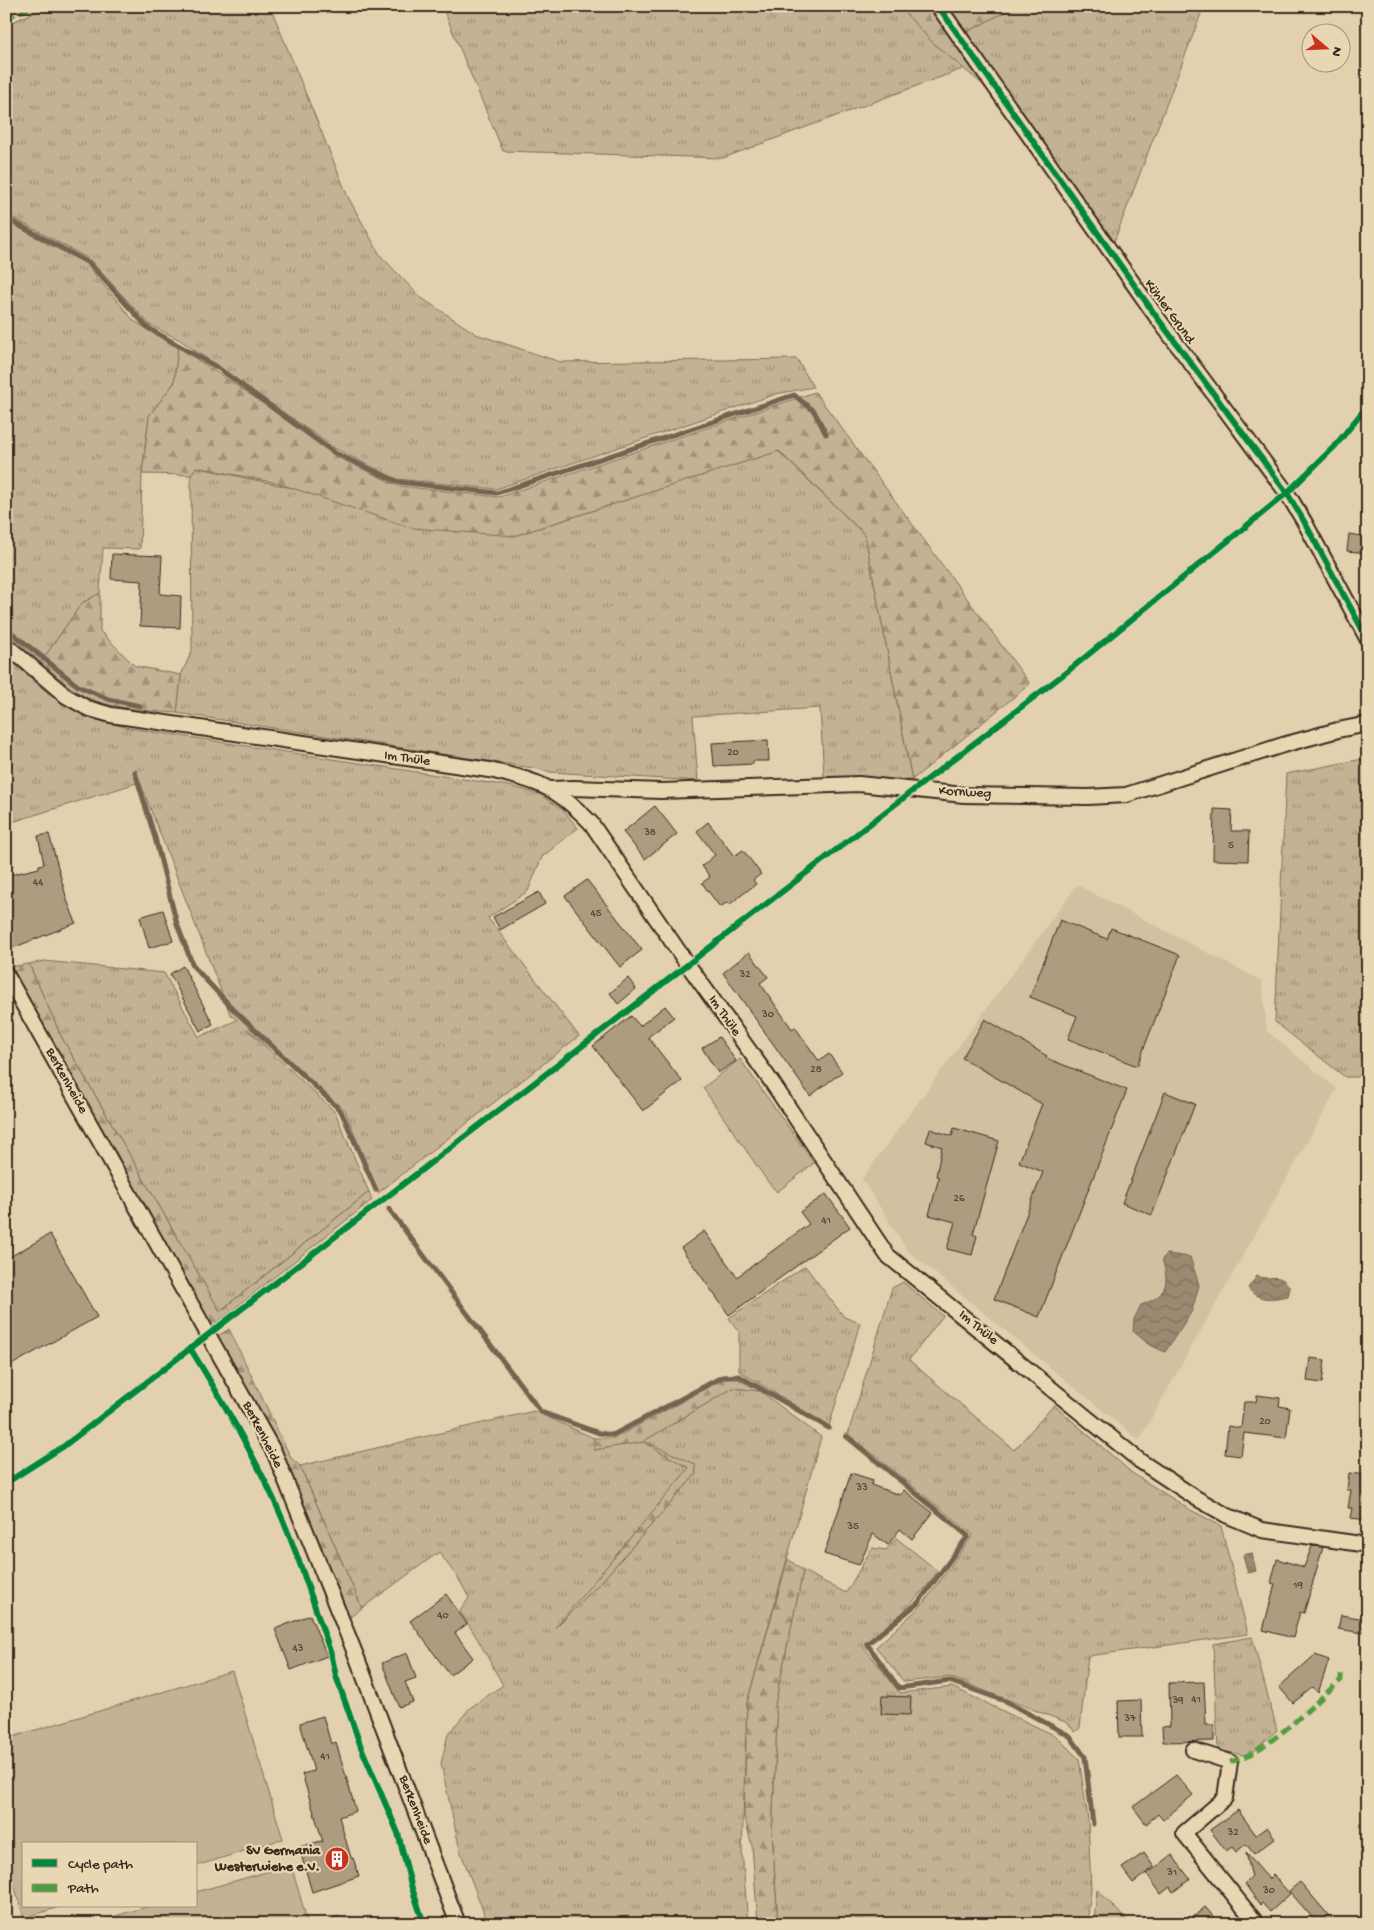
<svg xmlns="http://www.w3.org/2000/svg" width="1374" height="1930" font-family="'Gochi Hand',sans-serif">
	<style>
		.built { fill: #d2c0a0 }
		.grass { fill: url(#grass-tufts); stroke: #7f6e59; fill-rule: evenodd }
		.forest { fill: url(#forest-firs); stroke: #7f6e59 }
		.park { fill: url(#park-crowns); stroke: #7f6e59 }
		.garden { fill: #c3b294; stroke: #7f6e59 }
		.water { fill: url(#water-waves); stroke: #756350 }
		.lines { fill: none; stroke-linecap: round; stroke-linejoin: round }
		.stream { stroke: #756350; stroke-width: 5 }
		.building { fill: #ae9c81; stroke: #3b2a1e }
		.minor-casing { stroke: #3b2a1e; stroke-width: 18 }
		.minor { stroke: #e9d7b4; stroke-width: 14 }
		.quiet { stroke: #529c3f; stroke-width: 5; stroke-dasharray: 10 5; stroke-linecap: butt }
		.cycleway-casing { stroke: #e9d7b4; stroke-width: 9 }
		.cycleway { stroke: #00873e; stroke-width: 6 }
		.labels { text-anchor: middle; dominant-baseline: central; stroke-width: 4.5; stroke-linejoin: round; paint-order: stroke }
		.number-label { font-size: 11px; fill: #584637 }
		.street-label { font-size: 14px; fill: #3b2a1e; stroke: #e9d7b4 }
		.poi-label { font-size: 14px; font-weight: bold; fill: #3b2a1e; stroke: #e9d7b4; text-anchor: end }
	</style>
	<defs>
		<pattern id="grass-tufts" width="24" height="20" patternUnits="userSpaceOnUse" patternTransform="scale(1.25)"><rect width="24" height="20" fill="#c3b294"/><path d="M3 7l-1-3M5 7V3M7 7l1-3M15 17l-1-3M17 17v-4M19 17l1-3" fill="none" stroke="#a09178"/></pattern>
		<pattern id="forest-firs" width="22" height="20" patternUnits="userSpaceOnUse" patternTransform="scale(1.25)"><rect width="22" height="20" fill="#c3b294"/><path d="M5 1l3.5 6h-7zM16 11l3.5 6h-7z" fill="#a09178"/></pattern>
		<pattern id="park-crowns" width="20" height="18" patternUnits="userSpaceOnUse" patternTransform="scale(1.25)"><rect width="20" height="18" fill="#c3b294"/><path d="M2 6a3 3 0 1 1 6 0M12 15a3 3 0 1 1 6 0" fill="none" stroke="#a09178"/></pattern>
		<pattern id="water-waves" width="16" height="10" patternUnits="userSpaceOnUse" patternTransform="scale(1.25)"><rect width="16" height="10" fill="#9b8971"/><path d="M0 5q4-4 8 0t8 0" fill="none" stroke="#80705c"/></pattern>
	</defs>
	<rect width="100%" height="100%" fill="#e2d0ae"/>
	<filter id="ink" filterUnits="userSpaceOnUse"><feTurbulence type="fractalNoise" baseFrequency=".02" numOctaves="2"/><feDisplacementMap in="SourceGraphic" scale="10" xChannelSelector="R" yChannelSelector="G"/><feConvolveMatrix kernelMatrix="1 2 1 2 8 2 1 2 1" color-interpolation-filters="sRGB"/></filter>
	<g filter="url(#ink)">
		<path class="built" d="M1077 885 1262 981 1267 1031 1337 1089 1139 1440 908 1251 862 1179Z"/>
		<g class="grass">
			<path d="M48 6H270L348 197 380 255 420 297 476 334 560 362 797 359 813 387 776 394 496 489 397 479 336 449 180 340 150 325 89 259 6 214V25Z"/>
			<path d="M442 6H899L934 44 965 68 723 158 503 151Z"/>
			<path d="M1016 6H1204L1113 244 986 70 965 33Z"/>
			<path d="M6 221 86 264 134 321 178 347 174 383 149 416 142 474 140 549 103 548 100 593 82 603 41 662 6 632Z"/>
			<path d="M778 451 865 535 912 780 824 777 820 708 693 716 698 781 550 772 539 769 177 713 181 675 192 651 191 475 195 467 514 536Z"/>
			<path d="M6 656 43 689 67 705 98 720 129 728 509 786 539 794 563 810 578 828 542 857 528 891 488 918 579 1036 378 1193 345 1110 247 1029 335 1112 369 1192 220 1311 62 1038 29 964 44 961 164 973 199 1037 237 1020 230 1014 140 782 6 824Z"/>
			<path d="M1368 758 1362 838 1368 842V1066L1358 1077H1345L1275 1022 1286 774Z"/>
			<path d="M805 1266 844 1317 860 1323 829 1426 739 1371V1332L729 1318Z"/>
			<path d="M903 1282 943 1316 909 1360 1014 1450 1054 1405 1132 1473 1189 1509 1221 1526 1248 1634 1088 1656 1080 1728 1075 1732 1068 1723 949 1677 904 1682 876 1647 923 1604 973 1535 848 1434 892 1288Z"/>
			<path d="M733 1388 760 1391 821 1437 747 1703 742 1850 748 1924H488L460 1850 441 1764 448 1734 470 1708 503 1685 477 1638 460 1611 469 1598 460 1581 439 1552 362 1608 300 1466 534 1411 594 1438V1450L643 1441ZM649 1444 694 1464 696 1474 600 1583 561 1622 689 1468Z"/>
			<path d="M896 1538 938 1571 927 1586 895 1621 863 1646 900 1693 952 1687 1056 1736 1079 1759 1088 1820 1091 1890 1087 1924H778L772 1833 777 1721 775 1704 803 1571 846 1593 872 1548 886 1550Z"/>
			<path d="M1252 1637 1277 1730 1248 1756 1218 1750 1213 1644Z"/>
			<path d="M1097 1889 1130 1924H1094Z"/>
		</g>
		<g class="forest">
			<path d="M899 6H1016L965 33 986 70 981 83 934 44Z"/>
			<path d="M178 347 254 397 335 456 399 486 499 497 815 392 1030 684 912 780 865 535 779 451 514 536 412 528 277 483 196 467 191 475 142 474 149 416 174 383Z"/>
			<path d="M100 593V631L135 666 181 675 177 713C147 711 115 709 88 698 72 691 54 673 41 662L82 603Z"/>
			<path d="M29 964 62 1038 220 1311 369 1192 372 1200 216 1323 207 1321 9 967Z"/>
			<path d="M229 1329 291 1458 300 1466 362 1608 349 1618 286 1464 218 1336Z"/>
			<path d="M723 1379H738L760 1391 733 1388 644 1441 695 1464 696 1474 600 1583 555 1628 689 1468 643 1442 594 1450V1438H615Z"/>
			<path d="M788 1559 803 1571 775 1704 777 1721 772 1833 778 1924H758L752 1846 744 1815 747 1703Z"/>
		</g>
		<path class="park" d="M339 1916 340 1920 350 1916 353 1924H331L329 1919Z"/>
		<g class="garden">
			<path d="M740 1059 814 1163 777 1192 768 1182 703 1088Z"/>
			<path d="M232 1671 283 1839 196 1866V1844H24V1906H62L24 1918 6 1859V1739Z"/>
			<path d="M291 1865 308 1924H89L149 1906H196V1892Z"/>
		</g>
		<g class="water">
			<path d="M1167 1254 1190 1257 1199 1285 1192 1311 1165 1352 1148 1344 1133 1331 1134 1319 1141 1305C1167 1296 1170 1284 1162 1259Z"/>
			<path d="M1257 1276C1272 1282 1279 1270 1290 1288L1288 1296C1273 1299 1258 1302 1248 1288Z"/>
			<path d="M1252 1553 1256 1571 1248 1573 1243 1555Z"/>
		</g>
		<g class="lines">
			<g class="stream">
				<path d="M6 218 89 263 148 328 218 368 335 453 398 482 497 493 794 395 814 411 826 434"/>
				<path d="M6 628 78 686 108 699 140 706"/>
				<path d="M135 772 155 838 177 924 193 966 233 1009 341 1111 376 1190"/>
				<path d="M389 1209 541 1412 599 1433 613 1435 722 1377 739 1376 829 1428"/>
				<path d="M846 1436 968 1536 918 1603 867 1644 899 1688 949 1681 1005 1701 1070 1736 1085 1757 1093 1824"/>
			</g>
		</g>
		<g class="building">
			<path d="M1349 534 1368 537V553L1347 551Z"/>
			<path d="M112 554 162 556 160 594 181 596 180 628 140 626 142 581 111 579Z"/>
			<path d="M768 740 769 761H753V764L714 766 712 743Z"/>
			<path d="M655 806 677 834 645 859 623 832Z"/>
			<path d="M1214 809 1232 810 1231 831H1249L1248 861 1213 860Z"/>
			<path d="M708 822 734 856 743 850 761 874 753 880 756 884 730 904 728 902 720 907 702 883 710 877 702 866 715 855 697 831Z"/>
			<path d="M49 834 67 900 76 923 10 949 6 940V876L39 868V865L44 864 38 836Z"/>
			<path d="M587 880 642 950 620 967 565 896Z"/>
			<path d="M539 892 545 904 500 930 493 917Z"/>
			<path d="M163 910 173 941 149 948 140 917Z"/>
			<path d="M1060 920 1107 939 1111 928 1180 955 1137 1066 1068 1039 1077 1016 1030 997Z"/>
			<path d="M749 952 768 977 760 983 792 1029 795 1027 819 1061 829 1054 842 1072 810 1096 723 973Z"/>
			<path d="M183 966 213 1024 200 1031 170 974Z"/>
			<path d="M628 978 636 989 618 1004 610 993Z"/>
			<path d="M665 1006 674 1017 648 1037 682 1081 643 1111 593 1046 631 1016 640 1026Z"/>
			<path d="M985 1019 1047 1056 1046 1058 1127 1090 1039 1317 994 1299 1043 1172 1019 1162 1042 1104 962 1058Z"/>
			<path d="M719 1037 736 1061 718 1073 702 1048Z"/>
			<path d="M1165 1092 1195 1104 1152 1215 1122 1203Z"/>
			<path d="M954 1128 999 1141 973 1234 977 1236 972 1255 947 1249 955 1222 929 1215 939 1177 936 1176 942 1147 926 1142 930 1129 952 1136Z"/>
			<path d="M826 1194 850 1227 729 1315 681 1248 704 1231 737 1277 809 1224 800 1212Z"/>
			<path d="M50 1234 97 1317 6 1368V1259Z"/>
			<path d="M1310 1358 1325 1360 1322 1383 1307 1381Z"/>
			<path d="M1257 1395 1280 1398 1279 1406 1290 1408 1286 1438 1244 1433 1241 1456 1225 1454 1228 1426 1241 1428 1244 1402H1256Z"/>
			<path d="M851 1473 873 1480 871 1485 900 1495 904 1490 933 1513 912 1539 900 1529 888 1545 873 1534 859 1565 824 1554Z"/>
			<path d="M1349 1473 1368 1475V1520L1350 1518 1352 1508H1348L1351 1490H1347Z"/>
			<path d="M1312 1546 1323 1547 1304 1613 1300 1612 1293 1638 1263 1630 1275 1584 1271 1583 1277 1559 1304 1567Z"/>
			<path d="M446 1594 467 1624 455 1633 473 1658 450 1675 410 1621Z"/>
			<path d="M310 1615 327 1656 291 1670 275 1629Z"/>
			<path d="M1341 1615 1365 1619 1363 1633 1338 1629Z"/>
			<path d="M407 1653 416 1678 405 1682 413 1702 399 1707 382 1663Z"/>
			<path d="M1315 1655 1329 1660 1318 1693 1313 1687 1293 1703 1279 1687Z"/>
			<path d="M1204 1682 1206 1725H1214V1741L1163 1742 1162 1727 1170 1726 1169 1683Z"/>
			<path d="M882 1696 911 1697 910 1715 881 1714Z"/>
			<path d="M1141 1700 1142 1737H1119L1118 1701Z"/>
			<path d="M323 1716 331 1744 336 1742 356 1811 339 1817 351 1858H353L359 1876 312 1892 299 1847 321 1841 323 1842 302 1774 314 1771 300 1723Z"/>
			<path d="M1176 1775 1193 1795 1163 1820 1158 1814 1146 1824 1133 1807Z"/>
			<path d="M1238 1810 1256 1835 1267 1827 1275 1838 1254 1854 1246 1844 1236 1852 1232 1847 1226 1851 1210 1830Z"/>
			<path d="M1144 1853 1154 1867 1133 1883 1122 1868Z"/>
			<path d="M1246 1853 1269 1879 1273 1875 1290 1894 1270 1912 1262 1903 1260 1905 1245 1884 1252 1877Z"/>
			<path d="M1172 1855 1190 1879 1173 1892 1170 1887 1161 1894 1147 1874Z"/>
			<path d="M1300 1882 1336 1924H1318L1289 1891Z"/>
			<path d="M1205 1907 1220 1924H1186Z"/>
		</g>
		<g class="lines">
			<defs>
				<g id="minor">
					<path d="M938 6 1156 316 1287 493 1305 523 1368 640"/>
					<path d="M6 645 66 696 87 708 111 715 489 770C538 781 555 786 591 823L688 965 771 1081 887 1255 1140 1461 1196 1498 1226 1515 1262 1530 1368 1545"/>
					<path d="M552 789 574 788 661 791 859 784 964 795 1088 797 1126 795 1283 745 1338 730 1368 724"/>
					<path d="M6 974 275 1454 357 1658 458 1924"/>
					<path d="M1193 1750 1230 1762 1225 1798 1184 1833 1257 1924"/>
				</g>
			</defs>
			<use href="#minor" class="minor-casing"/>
			<use href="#minor" class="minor"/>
			<g class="quiet">
				<path d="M6 18 33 6"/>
				<path d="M1230 1762C1267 1753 1312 1705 1341 1680V1674"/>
			</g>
			<defs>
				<g id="cycleway">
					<path d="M938 6 1156 316 1287 493 1305 523 1368 640"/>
					<path d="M190 1348C218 1393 244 1438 267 1485 294 1540 312 1599 332 1657L336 1676 361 1747 398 1833 411 1885 424 1924"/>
					<path d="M6 1483 64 1446 1073 667 1287 493 1335 446 1368 405"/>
				</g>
			</defs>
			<use href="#cycleway" class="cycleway-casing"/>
			<use href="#cycleway" class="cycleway"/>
		</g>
	</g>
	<defs>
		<symbol id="building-disc" viewBox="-11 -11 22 22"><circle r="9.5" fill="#c8321e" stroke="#e9d7b4"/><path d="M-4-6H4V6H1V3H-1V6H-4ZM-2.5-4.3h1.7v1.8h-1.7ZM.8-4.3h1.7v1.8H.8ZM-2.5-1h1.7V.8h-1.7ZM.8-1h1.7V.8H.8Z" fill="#fff"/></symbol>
	</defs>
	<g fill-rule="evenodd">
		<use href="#building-disc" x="323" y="1845" width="28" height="28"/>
	</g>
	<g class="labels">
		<g class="number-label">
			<text x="733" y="753">20</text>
			<text x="650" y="833">38</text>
			<text x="1231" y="846">5</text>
			<text x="38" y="883">44</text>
			<text x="596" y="914">45</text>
			<text x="745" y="975">32</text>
			<text x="768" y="1015">30</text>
			<text x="816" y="1070">28</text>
			<text x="959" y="1199">26</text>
			<text x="826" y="1221">41</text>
			<text x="1265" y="1422">20</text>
			<text x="862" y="1488">33</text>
			<text x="853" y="1527">35</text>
			<text x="1298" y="1586">19</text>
			<text x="443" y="1616">40</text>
			<text x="298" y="1649">43</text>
			<text x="1196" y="1700">41</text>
			<text x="1178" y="1701">39</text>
			<text x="1130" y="1719">37</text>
			<text x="325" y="1757">41</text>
			<text x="1233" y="1833">32</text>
			<text x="1172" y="1873">31</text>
			<text x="1269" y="1891">30</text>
		</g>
		<g class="street-label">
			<text transform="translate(1169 312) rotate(54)">Kühler Grund</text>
			<text transform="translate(407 759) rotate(8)">Im Thüle</text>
			<text transform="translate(965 793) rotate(3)">Kornweg</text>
			<text transform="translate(724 1016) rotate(55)">Im Thüle</text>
			<text transform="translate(66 1081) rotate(61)">Berkenheide</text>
			<text transform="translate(978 1328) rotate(39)">Im Thüle</text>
			<text transform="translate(262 1435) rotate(63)">Berkenheide</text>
			<text transform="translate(415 1810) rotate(69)">Berkenheide</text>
		</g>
		<g class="poi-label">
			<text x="320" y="1851">SV Germania<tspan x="320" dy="16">Westerwiehe e.V.</tspan></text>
		</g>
	</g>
	<rect width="1374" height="1930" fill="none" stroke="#e9d7b4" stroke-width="25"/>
	<rect x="12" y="12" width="1349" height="1905" fill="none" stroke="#3b2a1e" stroke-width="2" filter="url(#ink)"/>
	<rect x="22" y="1842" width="175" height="65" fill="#e9d7b4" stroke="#a39278"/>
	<rect x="32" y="1859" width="25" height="8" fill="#00873e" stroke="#a39278"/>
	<text x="68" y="1868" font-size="15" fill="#3b2a1e">Cycle path</text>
	<rect x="32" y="1884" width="25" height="8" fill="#529c3f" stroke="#a39278"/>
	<text x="68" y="1892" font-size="15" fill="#3b2a1e">Path</text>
	<g transform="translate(1326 48) rotate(109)"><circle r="24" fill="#e9d7b4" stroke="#a39278"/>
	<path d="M0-4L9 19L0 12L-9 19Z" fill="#c8321e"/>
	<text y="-8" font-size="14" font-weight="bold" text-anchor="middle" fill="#3b2a1e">N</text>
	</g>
</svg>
